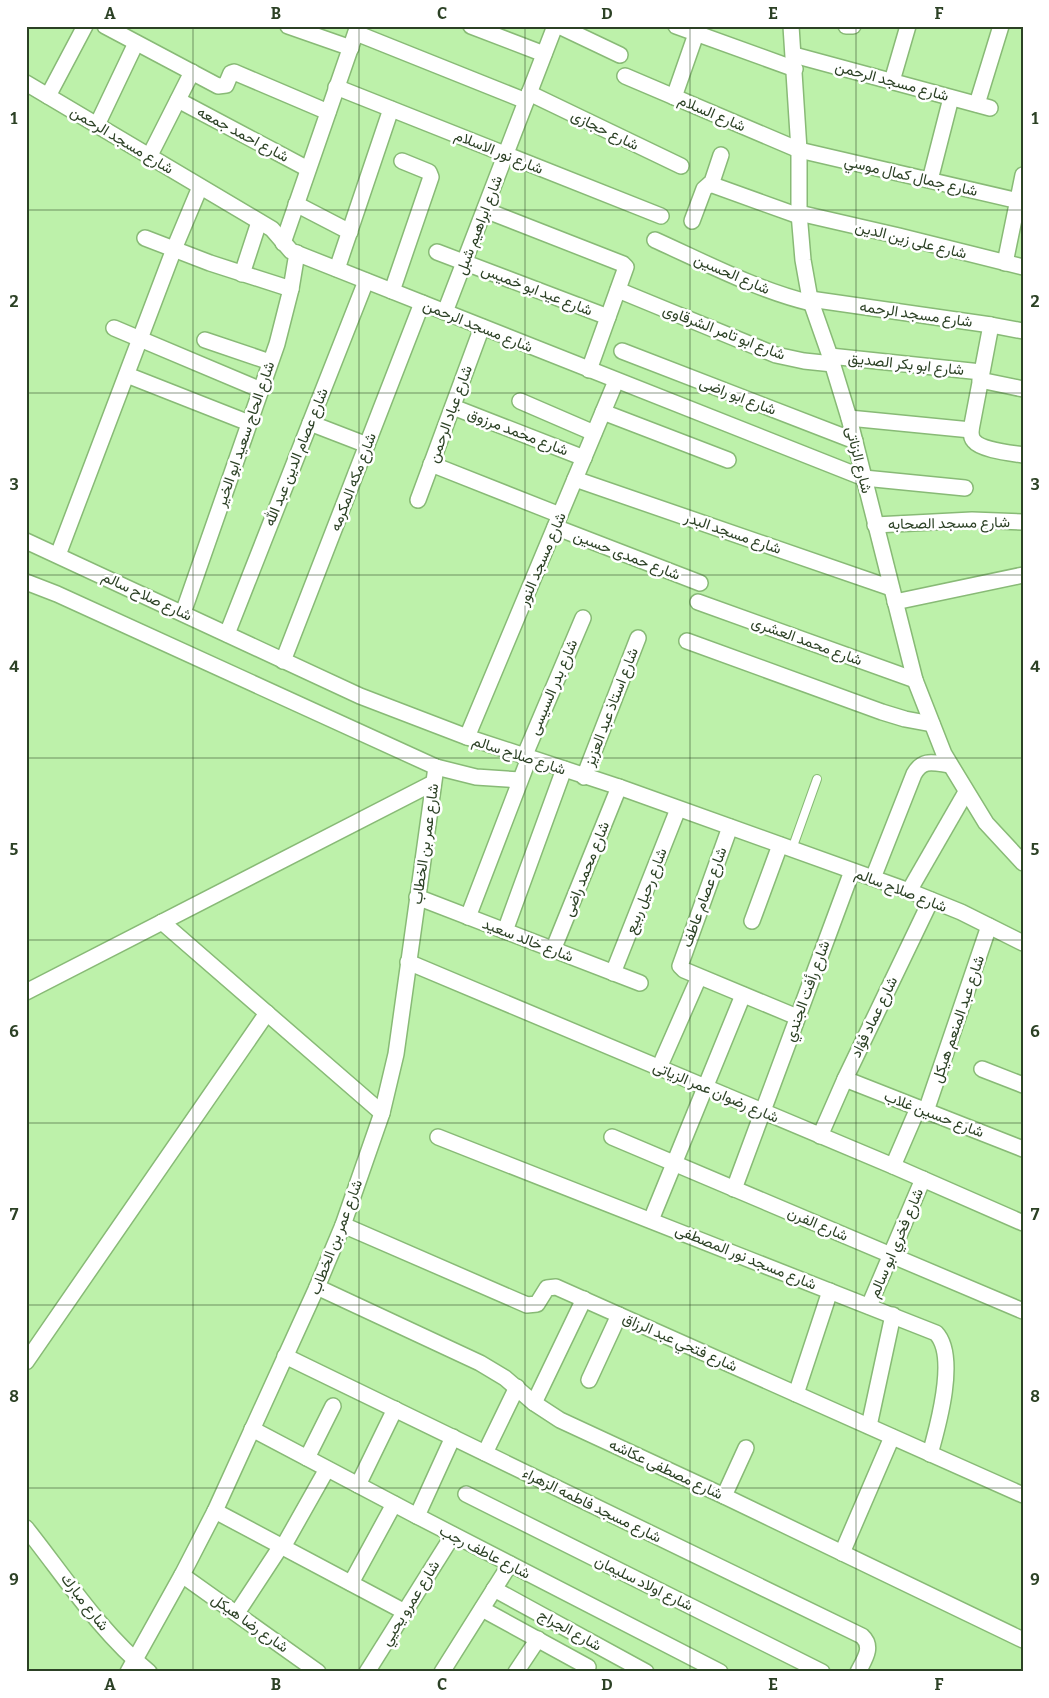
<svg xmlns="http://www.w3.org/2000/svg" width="1049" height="1698" font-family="Bitter,Vazirmatn,serif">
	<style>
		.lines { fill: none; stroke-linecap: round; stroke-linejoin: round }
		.service-casing { stroke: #88ba76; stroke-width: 10 }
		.minor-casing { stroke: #88ba76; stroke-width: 18 }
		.service { stroke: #fff; stroke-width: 8 }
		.minor { stroke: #fff; stroke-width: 15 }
		.grid { fill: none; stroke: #2c4125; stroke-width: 1; stroke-opacity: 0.55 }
		.labels { text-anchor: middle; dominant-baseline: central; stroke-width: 5; stroke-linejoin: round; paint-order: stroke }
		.street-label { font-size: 15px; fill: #2c4125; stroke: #fff }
		.neatline { fill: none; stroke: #2c4125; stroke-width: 2 }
		.grid-label { font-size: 16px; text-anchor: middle; font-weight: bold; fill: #2c4125 }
	</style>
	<rect width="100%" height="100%" fill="#bdf1aa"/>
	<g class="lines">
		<defs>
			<path id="service" d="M792 849 817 779"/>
			<g id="minor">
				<path d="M105 26 218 86 226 85 231 73 234 72 328 112"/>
				<path d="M288 26 351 48"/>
				<path d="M471 26 544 54"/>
				<path d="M559 26 620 55"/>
				<path d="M676 26 795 69"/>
				<path d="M791 26 799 150V213L803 260 810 299 830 356 849 418 915 680 944 754 986 823 1023 863"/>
				<path d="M846 26H853"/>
				<path d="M356 33 526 101"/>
				<path d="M794 55 990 108"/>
				<path d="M625 76 799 150 1023 202"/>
				<path d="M892 81 908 26"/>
				<path d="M26 83 272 229 291 251 864 478 965 488"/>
				<path d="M336 87 661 216"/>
				<path d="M529 93 681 166"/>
				<path d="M48 96 85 26"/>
				<path d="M674 97 696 34"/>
				<path d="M178 100 308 169"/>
				<path d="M977 104 1001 26"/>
				<path d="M97 125 136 43"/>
				<path d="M149 157 192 72"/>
				<path d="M930 180 951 98"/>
				<path d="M710 184 799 216"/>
				<path d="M296 204 350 232"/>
				<path d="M485 210 623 264 626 267 589 370"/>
				<path d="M799 213 899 236 1023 267"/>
				<path d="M692 221 704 189 712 182 721 155"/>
				<path d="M145 238 210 263 291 289"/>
				<path d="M655 240C706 263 757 290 811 303"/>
				<path d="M283 243 358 26"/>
				<path d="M437 252 608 317"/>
				<path d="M1005 263 1023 175"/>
				<path d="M337 269 391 109"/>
				<path d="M242 274 259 222"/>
				<path d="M618 290 776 355 804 361 833 364"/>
				<path d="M392 291 431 177 429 172 402 161"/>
				<path d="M810 299 991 325 1023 331"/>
				<path d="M445 312 555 26"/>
				<path d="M991 325 971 430C971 434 971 438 974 441 981 450 1011 453 1023 455"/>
				<path d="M114 328 261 390"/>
				<path d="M205 340 270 362"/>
				<path d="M622 351 855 441"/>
				<path d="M830 356 981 372"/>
				<path d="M127 375 249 423"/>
				<path d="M980 380 1023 389"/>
				<path d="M520 401 594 433"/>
				<path d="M453 407 584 458"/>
				<path d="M603 412 728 460"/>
				<path d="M849 418 971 430"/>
				<path d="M310 423 367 445"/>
				<path d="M431 464 560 515"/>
				<path d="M575 479 891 588"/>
				<path d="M418 500 482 327"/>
				<path d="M875 525 972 520 1023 522"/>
				<path d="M555 527 700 583"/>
				<path d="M26 541 360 696 467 737 619 787 909 891 961 912 1023 943"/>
				<path d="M58 555 174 249 200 187"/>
				<path d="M26 582 57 594 436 767 476 777 520 780"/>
				<path d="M698 602 915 680"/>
				<path d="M895 602 1023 575"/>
				<path d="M183 613 277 344 291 289 297 253"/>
				<path d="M227 634 366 281"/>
				<path d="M687 641 882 712 905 719 932 724"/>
				<path d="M283 661 422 303"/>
				<path d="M467 737 616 381"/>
				<path d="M524 757 583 618"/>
				<path d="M584 777 638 638"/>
				<path d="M730 827 680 966 684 970 797 1017"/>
				<path d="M873 878 914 774C923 758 934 763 950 765"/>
				<path d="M909 891 966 792"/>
				<path d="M417 897 640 983"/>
				<path d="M468 917 529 758"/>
				<path d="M752 921 780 845"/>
				<path d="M162 922 382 1113"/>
				<path d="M505 931 564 769"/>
				<path d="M553 950 619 787"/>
				<path d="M408 962 893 1166 1023 1223"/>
				<path d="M613 973 678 809"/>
				<path d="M26 992 433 783"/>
				<path d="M659 1068 699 977"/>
				<path d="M982 1069 1023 1085"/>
				<path d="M845 1079 1023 1149"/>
				<path d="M926 1111 989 926"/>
				<path d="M820 1136 845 1079 931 900"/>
				<path d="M438 1137 936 1333C958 1356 938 1426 930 1454"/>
				<path d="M612 1137 1023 1311"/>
				<path d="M893 1166 918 1108"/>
				<path d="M734 1189 852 871"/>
				<path d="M651 1220 743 995"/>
				<path d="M343 1225 527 1305 537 1304 547 1288 556 1287 1023 1495"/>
				<path d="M317 1287 480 1363 505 1378 534 1403 560 1420 724 1496 1023 1640"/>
				<path d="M869 1306 923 1179"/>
				<path d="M285 1356 862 1636C874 1647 864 1660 858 1672"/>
				<path d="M26 1362 267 1013"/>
				<path d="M589 1380 619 1315"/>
				<path d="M796 1394 830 1291"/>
				<path d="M534 1403 584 1299"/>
				<path d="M869 1426 893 1315"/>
				<path d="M252 1429 417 1516 720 1672"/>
				<path d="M485 1453 517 1387"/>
				<path d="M307 1458 333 1406"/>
				<path d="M358 1485 395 1409"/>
				<path d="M466 1494 822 1672"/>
				<path d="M724 1496 746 1448"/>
				<path d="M215 1511 405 1612"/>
				<path d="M417 1516 453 1437"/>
				<path d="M26 1528C65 1577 100 1632 149 1672"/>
				<path d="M283 1547 327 1469"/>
				<path d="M842 1553 892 1437"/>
				<path d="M182 1575 318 1672"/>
				<path d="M351 1583 394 1504"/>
				<path d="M494 1589 646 1672"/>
				<path d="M482 1609 588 1667"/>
				<path d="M237 1613 281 1546"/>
				<path d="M128 1672 182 1575 215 1511 317 1287 343 1225 382 1113 396 1054 436 767"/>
				<path d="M367 1672 453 1535"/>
				<path d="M442 1672 510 1564"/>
				<path d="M516 1672 538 1639"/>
			</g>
		</defs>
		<use href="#service" class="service-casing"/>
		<use href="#minor" class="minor-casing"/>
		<use href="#service" class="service"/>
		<use href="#minor" class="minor"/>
	</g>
	<path class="grid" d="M193 26V1672M359 26V1672M525 26V1672M690 26V1672M856 26V1672M26 210H1023M26 393H1023M26 575H1023M26 758H1023M26 940H1023M26 1123H1023M26 1305H1023M26 1488H1023"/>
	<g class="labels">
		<g class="street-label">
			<text transform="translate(892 81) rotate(15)">شارع مسجد الرحمن</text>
			<text transform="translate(712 113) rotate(23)">شارع السلام</text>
			<text transform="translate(605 130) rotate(26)">شارع حجازى</text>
			<text transform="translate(243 134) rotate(28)">شارع احمد جمعه</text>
			<text transform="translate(122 140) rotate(31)">شارع مسجد الرحمن</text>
			<text transform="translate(499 152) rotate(22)">شارع نور الاسلام</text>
			<text transform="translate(911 176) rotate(13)">شارع جمال كمال موسي</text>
			<text transform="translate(479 225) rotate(-69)">شارع ابراهيم شبل</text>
			<text transform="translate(911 240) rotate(14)">شارع على زين الدين</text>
			<text transform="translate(732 274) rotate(23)">شارع الحسين</text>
			<text transform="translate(537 290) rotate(21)">شارع عيد ابو خميس</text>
			<text transform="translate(916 314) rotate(8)">شارع مسجد الرحمه</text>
			<text transform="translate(478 326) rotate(22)">شارع مسجد الرحمن</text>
			<text transform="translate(724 332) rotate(21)">شارع ابو تامر الشرقاوى</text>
			<text transform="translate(906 364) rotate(6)">شارع ابو بكر الصديق</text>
			<text transform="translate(738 396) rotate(21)">شارع ابو راضى</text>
			<text transform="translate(450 414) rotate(-70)">شارع عباد الرحمن</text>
			<text transform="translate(518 432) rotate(21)">شارع محمد مرزوق</text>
			<text transform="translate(245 434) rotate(-71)">شارع الحاج سعيد ابو الخير</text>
			<text transform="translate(296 457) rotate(-68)">شارع عصام الدين عبد الله</text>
			<text transform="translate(859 460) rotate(76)">شارع الزناتى</text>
			<text transform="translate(353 482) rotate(-69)">شارع مكه المكرمه</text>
			<text transform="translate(949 523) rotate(-1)">شارع مسجد الصحابه</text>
			<text transform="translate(733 533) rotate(19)">شارع مسجد البدر</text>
			<text transform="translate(627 555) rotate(21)">شارع حمدى حسين</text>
			<text transform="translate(542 559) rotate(-67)">شارع مسجد النور</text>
			<text transform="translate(147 596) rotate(25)">شارع صلاح سالم</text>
			<text transform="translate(807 641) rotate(20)">شارع محمد العشرى</text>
			<text transform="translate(553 687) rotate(-67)">شارع بدر السيسى</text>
			<text transform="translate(611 707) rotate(-69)">شارع استاذ عبد العزيز</text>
			<text transform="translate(519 755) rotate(18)">شارع صلاح سالم</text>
			<text transform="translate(425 844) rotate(-82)">شارع عمر بن الخطاب</text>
			<text transform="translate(586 869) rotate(-68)">شارع محمد راضى</text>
			<text transform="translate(901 890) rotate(21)">شارع صلاح سالم</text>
			<text transform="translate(646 891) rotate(-69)">شارع رحيل ربيع</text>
			<text transform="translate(704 897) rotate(-70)">شارع عصام عاطف</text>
			<text transform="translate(528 940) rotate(21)">شارع خالد سعيد</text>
			<text transform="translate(807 991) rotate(-70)">شارع رأفت الجندي</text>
			<text transform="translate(874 1017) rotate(-64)">شارع عماد فؤاد</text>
			<text transform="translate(958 1019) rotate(-71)">شارع عبد المنعم هيكل</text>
			<text transform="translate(716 1092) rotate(23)">شارع رضوان عمر الزياتى</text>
			<text transform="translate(934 1114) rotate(21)">شارع حسين غلاب</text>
			<text transform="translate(818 1224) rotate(23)">شارع الفرن</text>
			<text transform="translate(336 1237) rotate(-69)">شارع عمر بن الخطاب</text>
			<text transform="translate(896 1243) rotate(-67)">شارع فخري ابو سالم</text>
			<text transform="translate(746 1257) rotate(22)">شارع مسجد نور المصطفى</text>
			<text transform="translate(680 1342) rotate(24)">شارع فتحي عبد الرزاق</text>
			<text transform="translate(666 1469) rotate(25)">شارع مصطفى عكاشه</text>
			<text transform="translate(592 1505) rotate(26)">شارع مسجد فاطمه الزهراء</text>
			<text transform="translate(485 1552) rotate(27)">شارع عاطف رجب</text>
			<text transform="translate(644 1583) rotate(26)">شارع اولاد سليمان</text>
			<text transform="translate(85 1602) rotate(52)">شارع مبارك</text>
			<text transform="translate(410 1603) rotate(-58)">شارع عمرو يحيي</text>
			<text transform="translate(250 1623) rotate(35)">شارع رضا هيكل</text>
			<text transform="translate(570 1630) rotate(29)">شارع الجراج</text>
		</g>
	</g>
	<rect width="1049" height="1698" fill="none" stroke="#ffffff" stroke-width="55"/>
	<rect x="28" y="28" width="994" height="1642" class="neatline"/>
	<g class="grid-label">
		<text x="110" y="19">A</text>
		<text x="276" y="19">B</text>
		<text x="442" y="19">C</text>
		<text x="607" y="19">D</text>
		<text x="773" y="19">E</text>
		<text x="939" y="19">F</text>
		<text x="14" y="124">1</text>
		<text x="1035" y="124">1</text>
		<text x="14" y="307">2</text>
		<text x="1035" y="307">2</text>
		<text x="14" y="490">3</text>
		<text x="1035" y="490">3</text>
		<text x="14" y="672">4</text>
		<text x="1035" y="672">4</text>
		<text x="14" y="855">5</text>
		<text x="1035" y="855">5</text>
		<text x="14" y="1037">6</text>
		<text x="1035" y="1037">6</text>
		<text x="14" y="1220">7</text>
		<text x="1035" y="1220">7</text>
		<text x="14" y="1402">8</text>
		<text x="1035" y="1402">8</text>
		<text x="14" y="1585">9</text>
		<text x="1035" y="1585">9</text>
		<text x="110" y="1690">A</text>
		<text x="276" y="1690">B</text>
		<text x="442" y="1690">C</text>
		<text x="607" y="1690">D</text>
		<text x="773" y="1690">E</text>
		<text x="939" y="1690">F</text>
	</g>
</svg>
